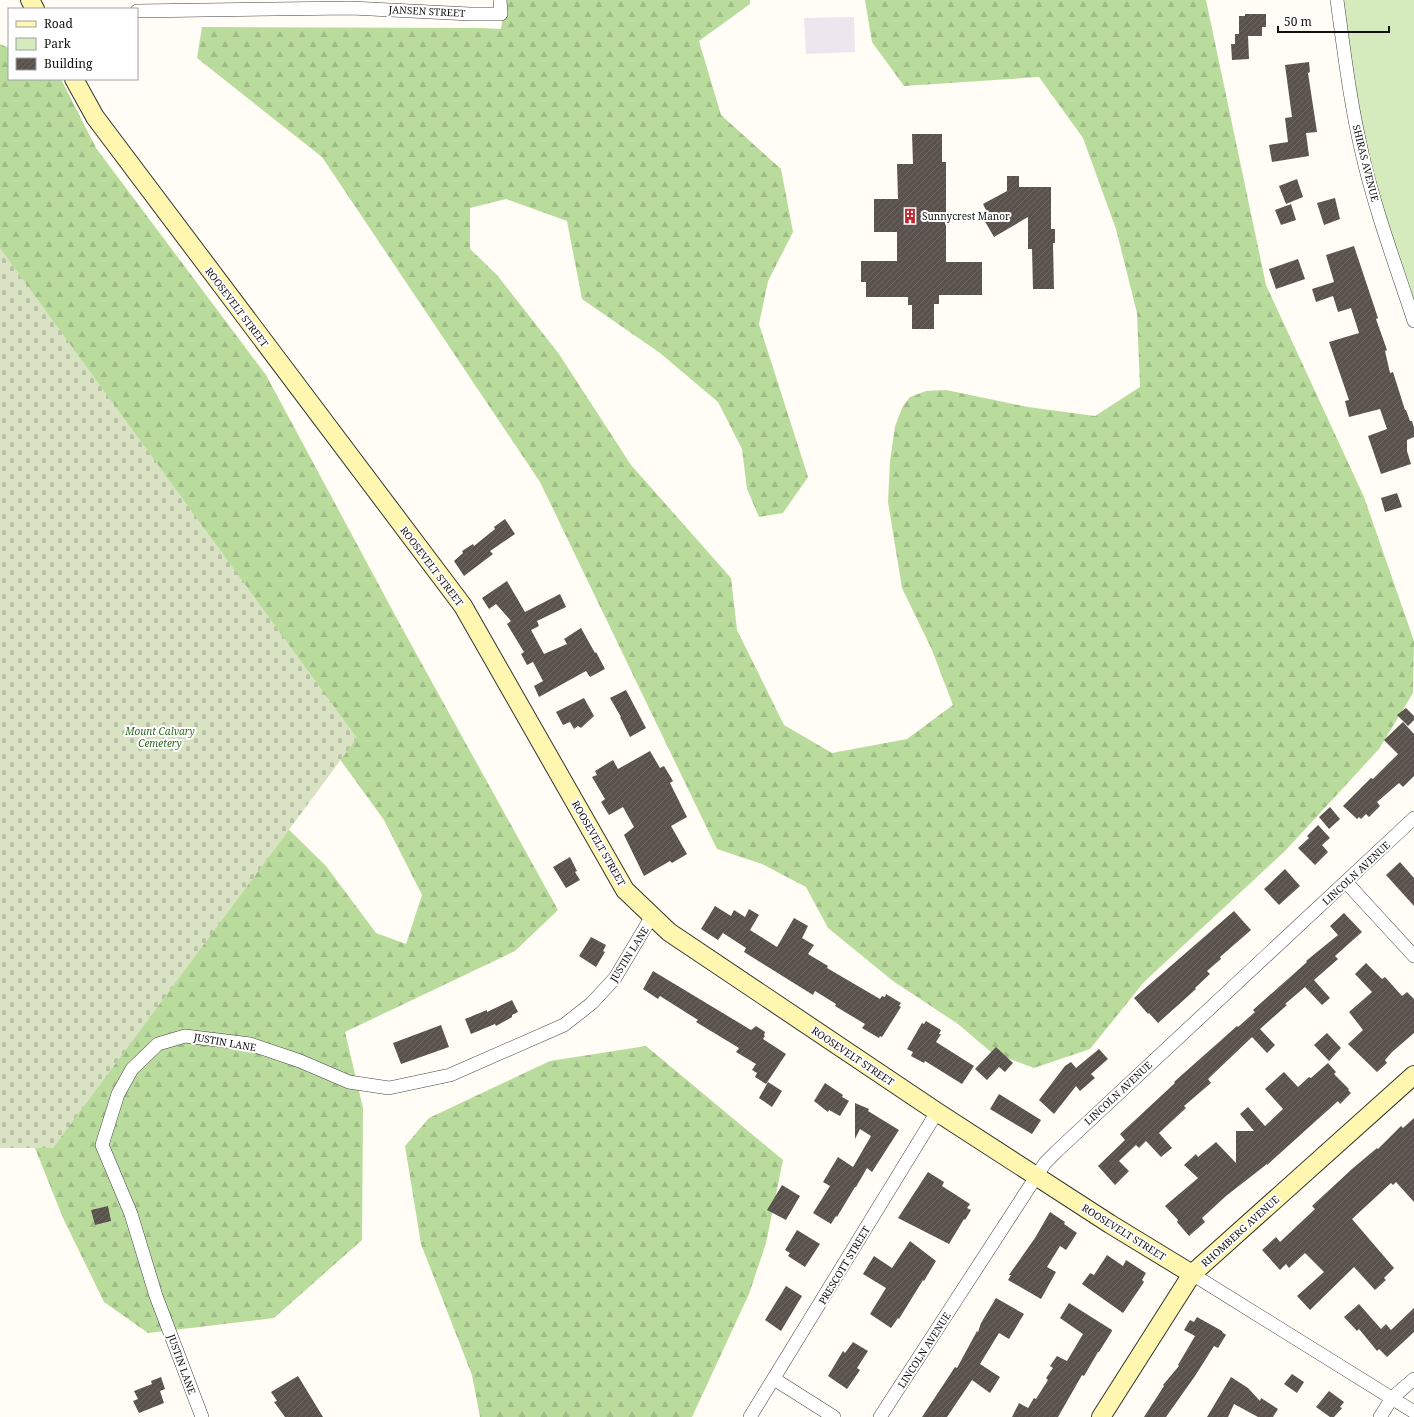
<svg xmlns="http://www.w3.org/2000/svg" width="1414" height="1417" font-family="'Noto Serif',serif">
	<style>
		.industrial { fill: #eee6ef }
		.forest { fill: url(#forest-firs) }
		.cemetery { fill: url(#cemetery-stones) }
		.park { fill: #d5ebbd }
		.building { fill: url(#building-hatch) }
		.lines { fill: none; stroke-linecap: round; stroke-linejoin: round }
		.street-casing { stroke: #444; stroke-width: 14 }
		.secondary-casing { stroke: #333; stroke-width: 20 }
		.street { stroke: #fff; stroke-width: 13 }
		.secondary { stroke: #fff6b0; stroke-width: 18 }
		.labels { text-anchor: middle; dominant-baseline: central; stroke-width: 4; stroke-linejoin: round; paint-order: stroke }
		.street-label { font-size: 10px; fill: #111; stroke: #fff }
		.poi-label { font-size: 10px; fill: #111; stroke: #fff; text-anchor: start }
		.park-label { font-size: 10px; font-style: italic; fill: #2f6b1f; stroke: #fff }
	</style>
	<defs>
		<pattern id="forest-firs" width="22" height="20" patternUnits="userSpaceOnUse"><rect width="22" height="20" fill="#b9dc9c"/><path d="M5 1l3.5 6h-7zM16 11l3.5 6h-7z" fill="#9ebc85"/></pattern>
		<pattern id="cemetery-stones" width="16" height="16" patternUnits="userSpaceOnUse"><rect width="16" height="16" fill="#d9e3c4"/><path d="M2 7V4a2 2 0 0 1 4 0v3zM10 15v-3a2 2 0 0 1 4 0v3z" fill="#b9c2a7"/></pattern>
		<pattern id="building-hatch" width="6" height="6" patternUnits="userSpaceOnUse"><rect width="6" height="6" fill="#5a524d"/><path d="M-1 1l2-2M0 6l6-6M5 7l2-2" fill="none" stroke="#6d6662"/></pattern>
	</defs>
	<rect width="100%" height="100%" fill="#fffdf5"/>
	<path class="industrial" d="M854 17 855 52 806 54 804 18Z"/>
	<g class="forest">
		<path d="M505 0H750V4L699 41 721 115 781 169 793 232 768 281 759 324 808 477 783 513 759 517 747 489 742 449 718 402 660 353 582 299 567 221 506 199 470 208V249L497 275 559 354 631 465 731 578 737 630 784 725 832 753 907 739 953 705 932 650 902 588 888 502 890 461 895 426 903 406 910 397 926 391 946 390 1028 407 1095 416 1140 387 1137 313 1116 229 1083 138 1039 77 904 86 872 42 865 0H1206L1266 285 1364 497 1414 641 1413 693 1379 749 1285 851 1144 982 1090 1049 1034 1068 991 1052 958 1024 893 981 828 928 806 887 762 864 717 849 540 482 322 157 197 58 202 27 482 28 501 29Z"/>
		<path d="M0 44 9 48V79H61L96 148 266 375 402 628 558 910 515 951 345 1032 363 1108 362 1240 274 1318 148 1333 104 1302 63 1218 25 1123 230 772 326 866 376 933 406 944 422 895 384 820 0 292Z"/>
		<path d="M646 1046 783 1160 766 1243 749 1294 692 1417H480L472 1375 421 1244 405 1146 429 1118 550 1061Z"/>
	</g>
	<path class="cemetery" d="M0 248 357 738 53 1148H0Z"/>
	<path class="park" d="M1337 0H1414V321L1379 216Z"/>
	<g class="building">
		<path d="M1245 14H1266V27H1262V36H1248L1249 59 1232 60 1231 44H1235V34H1239V16H1245Z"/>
		<path d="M1309 62 1310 72 1308 73 1317 132 1306 133 1309 156 1272 162 1269 145 1288 142 1285 118 1292 117 1285 65Z"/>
		<path d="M912 134H942V162H946V262H982V295H939V304H934V329H912V305H908V297H866V282H861V261H897V232H874V199H898L897 164H913Z"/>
		<path d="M1007 176H1019V187H1051V229H1055V243H1053L1054 289H1033L1032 249H1028V217L994 237 980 213 986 210 983 204 1007 191Z"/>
		<path d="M1297 179 1303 197 1286 204 1279 186Z"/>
		<path d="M1335 198 1340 219 1324 225 1317 203Z"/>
		<path d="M1291 204 1296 220 1281 225 1275 210Z"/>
		<path d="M1354 246 1378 318 1376 319 1387 350 1385 351 1390 373 1393 372 1405 410H1406L1410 421H1412L1414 428V437L1407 440V451L1411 464 1381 474 1368 436 1387 429 1380 409 1349 417 1345 401 1349 400 1329 342 1359 333 1351 308 1338 312 1333 296 1316 302 1312 289 1334 282 1326 255Z"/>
		<path d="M1298 259 1305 279 1276 289 1269 269Z"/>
		<path d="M1397 493 1402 507 1385 512 1381 498Z"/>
		<path d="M505 519 515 534 490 551 493 554 464 576 454 561 463 553 462 551 473 544 474 546 495 529 494 527Z"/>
		<path d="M507 581 525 612 560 594 566 607 537 621 539 626 531 630 544 654 567 644 564 639 581 628 595 653 596 652 605 669 590 677 586 671 539 697 534 686 543 681 533 662 527 665 521 654 524 652 507 624 511 621 496 604 489 609 482 598Z"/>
		<path d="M626 690 646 728 630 737 620 717H621L610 698Z"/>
		<path d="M584 698 594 716 581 728 578 726 574 729 570 722 563 725 556 712Z"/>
		<path d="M1406 708 1414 716V720L1408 726 1397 715Z"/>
		<path d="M1403 722 1414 734V776L1403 787 1399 783 1377 802 1380 806 1369 817 1366 814 1361 819 1359 817 1357 819 1343 806 1371 778 1373 779 1398 754 1384 740Z"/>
		<path d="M650 751 660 768 664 766 673 781 670 783 687 817 671 826 687 854 672 863 670 861 644 876 624 835 634 827 623 807 609 815 601 802 605 799 592 777 597 775 595 771 613 760 618 769Z"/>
		<path d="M1330 807 1340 819 1329 829 1319 817Z"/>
		<path d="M1318 825 1330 838 1322 845 1328 852 1315 865 1298 848 1309 838 1307 836Z"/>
		<path d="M570 857 577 871 575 872 580 880 566 888 553 867Z"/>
		<path d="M1400 862 1414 878V906L1386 875Z"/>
		<path d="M1285 869 1300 886 1279 905 1264 889Z"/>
		<path d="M715 906 731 916 734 910 745 917 749 909 759 915 750 930 777 947 794 918 808 926 802 938 814 945 808 954 828 966 827 968 880 999 882 996 885 997 886 994 901 1003 899 1006 901 1007 882 1037 880 1036 879 1038 862 1028 865 1024 835 1006 836 1004 815 991 813 995 744 952 746 948 723 933 718 940 701 929Z"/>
		<path d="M1234 911 1251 930 1220 957 1221 959 1207 971 1210 974 1195 988 1196 989 1158 1023 1149 1013 1148 1014 1134 998Z"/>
		<path d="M1344 913 1362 932 1335 956 1338 959 1314 980 1330 998 1322 1005 1305 987 1285 1004 1287 1005 1260 1029 1275 1045 1267 1053 1252 1037 1208 1079 1211 1083 1184 1106 1186 1108 1159 1133 1172 1148 1161 1157 1146 1141 1139 1148 1136 1145 1119 1161 1129 1171 1115 1185 1098 1166 1125 1140 1120 1134 1175 1083 1174 1082 1237 1026 1238 1027 1255 1012 1253 1010 1307 962 1306 961 1338 935 1330 926Z"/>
		<path d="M591 937 606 945 603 951 605 952 596 967 579 956Z"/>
		<path d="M1366 963 1382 979 1385 977 1402 996 1407 992 1414 999V1033L1392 1052 1385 1060 1387 1063 1377 1072 1348 1044 1363 1030 1349 1012 1372 992 1355 974Z"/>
		<path d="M653 971 751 1030 756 1026 765 1032 764 1035 765 1036 763 1039 786 1054 766 1084 755 1077 757 1073 752 1070 756 1064 736 1052 739 1048 696 1022 698 1020 660 996 658 999 643 989Z"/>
		<path d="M512 1000 518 1012 512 1015V1017L496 1026 495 1024 471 1034 465 1019 487 1010V1012Z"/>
		<path d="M926 1021 941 1030 939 1034H941L936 1042 974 1066 962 1084 925 1061 924 1063 911 1056 913 1052 907 1049 922 1023 924 1024Z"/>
		<path d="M441 1025 449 1047 401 1064 393 1043Z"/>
		<path d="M1327 1033 1341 1048 1329 1061 1314 1045Z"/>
		<path d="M996 1047 1013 1063 1005 1072 999 1067 987 1080 975 1069Z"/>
		<path d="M1099 1049 1108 1059 1091 1074 1095 1078 1080 1091 1076 1086 1054 1114 1039 1100 1065 1066 1071 1062 1076 1068Z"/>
		<path d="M1328 1063 1336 1072 1334 1074 1349 1089 1348 1090 1351 1093 1340 1104 1338 1101 1267 1165V1164L1226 1196 1202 1218 1205 1222 1189 1236 1177 1222 1178 1220 1165 1206 1198 1178 1184 1165 1196 1154 1198 1157 1216 1142 1236 1163V1131H1254L1240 1114 1248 1107 1265 1126 1283 1109 1265 1089 1284 1072 1298 1087 1309 1077 1311 1078Z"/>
		<path d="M768 1082 782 1091 772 1107 759 1098Z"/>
		<path d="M825 1083 843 1095 842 1097 849 1101 840 1116 829 1110 828 1112 814 1101Z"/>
		<path d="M999 1094 1041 1120 1032 1134 990 1109Z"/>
		<path d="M855 1103 869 1109 868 1111 899 1130 872 1172 867 1168 856 1187H855L837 1217 836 1216 831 1224 813 1213 830 1186 823 1182 838 1157 853 1167 871 1136 860 1129 855 1139Z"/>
		<path d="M1414 1118V1202L1396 1182 1393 1185 1391 1183 1352 1219 1394 1268 1384 1278 1386 1280 1375 1290 1354 1267 1310 1310 1297 1296 1324 1272 1305 1253 1289 1268 1286 1264 1280 1270 1262 1250 1276 1237 1280 1242 1315 1209 1312 1206 1352 1169 1377 1148 1378 1149 1401 1126 1403 1128Z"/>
		<path d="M928 1172 944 1182 942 1186 970 1204 967 1208 971 1210 965 1220 964 1219 949 1244 898 1218Z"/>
		<path d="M782 1185 800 1196 786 1220 767 1210Z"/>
		<path d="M108 1206 111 1221 95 1225 91 1210Z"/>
		<path d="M1050 1212 1065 1222 1064 1224 1077 1233 1066 1250 1060 1246 1047 1267 1056 1272 1041 1299 1008 1280 1011 1275H1009L1035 1238Z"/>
		<path d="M797 1230 820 1244 805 1267 788 1256 790 1253 785 1250Z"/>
		<path d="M910 1241 936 1261 924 1281 923 1280 899 1319 898 1318 891 1328 870 1314 886 1288 863 1274 874 1256 892 1268Z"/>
		<path d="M1107 1255 1123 1266 1126 1260 1146 1273 1142 1280 1144 1282 1123 1313 1082 1284 1090 1273 1094 1275Z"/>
		<path d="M786 1286 802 1296 781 1331 765 1320Z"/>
		<path d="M996 1298 1024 1314 1009 1339 999 1333 980 1364 1000 1377 990 1393 972 1380 947 1417H922L955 1367 957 1368 977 1331 978 1332 981 1323Z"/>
		<path d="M1069 1303 1112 1330V1331L1099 1352H1098L1084 1376 1082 1375 1058 1417H1012L1019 1403 1028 1408 1034 1398 1036 1399 1048 1380 1046 1378 1053 1368 1050 1366 1057 1356 1067 1361 1083 1334 1060 1318Z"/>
		<path d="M1359 1304 1381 1329 1386 1324 1391 1330 1414 1308V1332L1387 1357 1379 1349 1377 1351 1359 1329 1357 1331 1344 1317Z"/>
		<path d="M1197 1317 1222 1331V1332L1226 1335 1218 1348 1214 1346 1195 1376 1166 1417H1144L1164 1386 1163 1385 1179 1366 1178 1365 1195 1336 1184 1330 1190 1320 1194 1322Z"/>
		<path d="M853 1342 868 1351 857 1368 860 1370 847 1389 828 1376 843 1351 845 1353Z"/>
		<path d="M1292 1374 1304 1382 1297 1393 1284 1384Z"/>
		<path d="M298 1376 323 1417H285L274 1402 277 1401 271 1392Z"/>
		<path d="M161 1377 165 1389 160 1391 164 1403 139 1413 133 1401 138 1399 134 1391 152 1384 151 1381Z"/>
		<path d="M1231 1377 1248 1388 1260 1401 1261 1398 1278 1409 1273 1417H1258L1234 1404 1228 1417H1207Z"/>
		<path d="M1329 1391 1344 1402 1340 1407 1342 1408 1334 1417H1330L1316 1407Z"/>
	</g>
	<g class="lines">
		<defs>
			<g id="street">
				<path d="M1337 0C1344 51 1350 102 1362 153 1375 210 1396 266 1414 321"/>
				<path d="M137 11 351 8 470 14H501L500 0"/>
				<path d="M1346 882 1414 956"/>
				<path d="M1192 1274 1414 1412"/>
				<path d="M774 1379 834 1417"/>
				<path d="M202 1417 156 1296 131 1214 102 1145 118 1094 132 1069 158 1044 185 1036 250 1044 300 1061 349 1082 389 1088 450 1075 564 1025 592 1003 615 978 652 916"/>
				<path d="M750 1417 937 1112"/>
				<path d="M880 1417 1045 1163 1057 1151 1414 818"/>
				<path d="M1380 1417 1392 1398 1414 1379"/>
			</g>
			<g id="secondary">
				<path d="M30 0 35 9"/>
				<path d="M74 79 95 117 463 606 625 890 669 932 937 1112 1110 1224 1192 1274"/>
				<path d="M1101 1417 1192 1274 1414 1075"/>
			</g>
		</defs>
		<use href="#street" class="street-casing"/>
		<use href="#secondary" class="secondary-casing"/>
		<use href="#street" class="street"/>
		<use href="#secondary" class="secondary"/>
	</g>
	<defs>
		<symbol id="building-bare" viewBox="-9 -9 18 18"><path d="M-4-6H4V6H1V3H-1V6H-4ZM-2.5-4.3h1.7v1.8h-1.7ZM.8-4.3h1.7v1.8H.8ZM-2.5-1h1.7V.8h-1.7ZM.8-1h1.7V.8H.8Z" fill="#c4262e" stroke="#fff" stroke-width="2.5" paint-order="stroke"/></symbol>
	</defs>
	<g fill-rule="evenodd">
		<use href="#building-bare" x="899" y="205" width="22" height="22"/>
	</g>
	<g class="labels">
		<g class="street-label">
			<text transform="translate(427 11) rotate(3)">JANSEN STREET</text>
			<text transform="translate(1366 163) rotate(76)">SHIRAS AVENUE</text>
			<text transform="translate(237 307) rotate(53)">ROOSEVELT STREET</text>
			<text transform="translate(432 566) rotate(53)">ROOSEVELT STREET</text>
			<text transform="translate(599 843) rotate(60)">ROOSEVELT STREET</text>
			<text transform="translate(1356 873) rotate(-43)">LINCOLN AVENUE</text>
			<text transform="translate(629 954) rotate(-58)">JUSTIN LANE</text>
			<text transform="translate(225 1042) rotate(10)">JUSTIN LANE</text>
			<text transform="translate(853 1056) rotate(34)">ROOSEVELT STREET</text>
			<text transform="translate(1118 1093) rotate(-43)">LINCOLN AVENUE</text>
			<text transform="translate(1240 1231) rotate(-42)">RHOMBERG AVENUE</text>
			<text transform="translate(1124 1232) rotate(32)">ROOSEVELT STREET</text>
			<text transform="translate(844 1265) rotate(-59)">PRESCOTT STREET</text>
			<text transform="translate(924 1350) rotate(-57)">LINCOLN AVENUE</text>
			<text transform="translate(182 1364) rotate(70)">JUSTIN LANE</text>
		</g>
		<g class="poi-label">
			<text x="922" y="216">Sunnycrest Manor</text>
		</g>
		<g class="park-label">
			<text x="160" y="731">Mount Calvary<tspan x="160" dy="12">Cemetery</tspan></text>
		</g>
	</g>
	<rect x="8" y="8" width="130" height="72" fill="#ffffff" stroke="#a0a0a0"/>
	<rect x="16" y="21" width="20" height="6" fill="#fff6b0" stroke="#a0a0a0"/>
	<text x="44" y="28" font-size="12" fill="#111111">Road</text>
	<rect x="16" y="38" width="20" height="12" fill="#d5ebbd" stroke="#a0a0a0"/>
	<text x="44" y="48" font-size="12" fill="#111111">Park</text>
	<rect x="16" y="58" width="20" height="12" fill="url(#building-hatch)" stroke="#a0a0a0"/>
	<text x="44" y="68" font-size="12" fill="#111111">Building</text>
	<path d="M1278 26v6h111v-6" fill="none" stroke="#111111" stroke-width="2"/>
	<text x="1284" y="26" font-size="12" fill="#111111" stroke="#ffffff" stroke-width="3" paint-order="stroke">50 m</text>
</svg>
